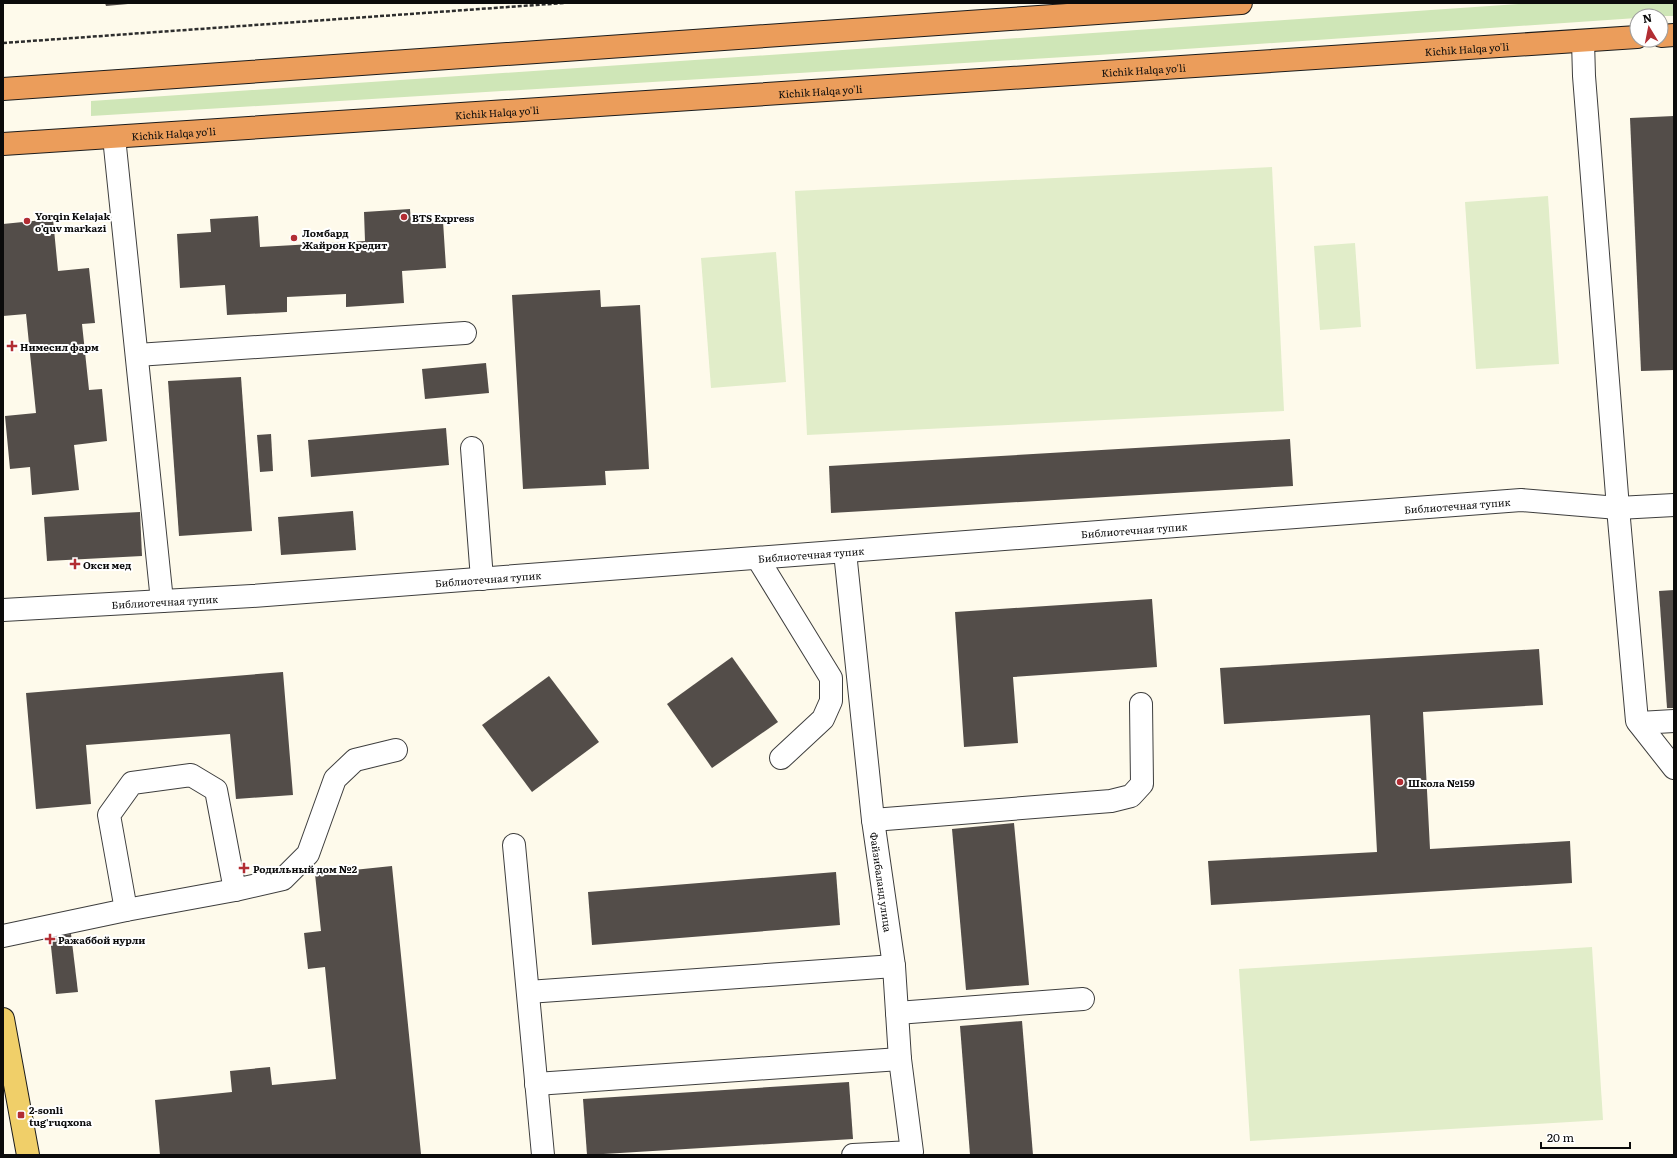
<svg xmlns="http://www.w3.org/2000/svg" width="1677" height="1158" font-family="Literata,serif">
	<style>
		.green { fill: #cfe6b7 }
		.pitch { fill: #e1edc9 }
		.building { fill: #534d49 }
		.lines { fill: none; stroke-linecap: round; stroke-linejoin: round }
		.minor-casing { stroke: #3e3e3e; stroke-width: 24 }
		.major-casing { stroke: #1c1c1c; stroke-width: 24 }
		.highway-casing { stroke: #1c1c1c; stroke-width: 24 }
		.path { stroke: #2d2d2d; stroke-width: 2.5; stroke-dasharray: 4 2; stroke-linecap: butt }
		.minor { stroke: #fff; stroke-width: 22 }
		.major { stroke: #f0cf69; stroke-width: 22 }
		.highway { stroke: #eb9d5b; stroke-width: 22 }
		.poi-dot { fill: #b22d33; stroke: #fff; stroke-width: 1.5 }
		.labels { text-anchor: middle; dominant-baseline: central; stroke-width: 4; stroke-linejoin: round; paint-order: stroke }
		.street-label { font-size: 10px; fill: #0b0b0b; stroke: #fff }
		.poi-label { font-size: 10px; font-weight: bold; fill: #0b0b0b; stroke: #fff; text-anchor: start }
	</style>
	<rect width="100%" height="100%" fill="#fefaeb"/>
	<path class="green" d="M1535 3H1674V16H1637V18L1098 55 91 116V101Z"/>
	<g class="pitch">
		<path d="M1272 167 1284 411 807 435 795 191Z"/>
		<path d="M1548 196 1559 364 1476 369 1465 202Z"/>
		<path d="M1355 243 1361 327 1320 330 1314 246Z"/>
		<path d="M776 252 786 382 711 388 701 258Z"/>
		<path d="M1592 947 1603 1120 1250 1141 1239 969Z"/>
	</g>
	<g class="building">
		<path d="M105 3H128V4L106 6Z"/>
		<path d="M1674 116V370L1641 371 1630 118Z"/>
		<path d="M410 209 411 223 443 221 446 268 402 271 404 303 346 307V294L287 297V312L227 315 225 285 180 288 177 234 211 232 210 219 258 216 260 247 365 241 364 212Z"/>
		<path d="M53 219 58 271 89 268 95 323 82 324 89 390 102 389 107 441 74 445 79 490 32 495 30 467 10 469 5 416 36 413 26 314 3 316V224Z"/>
		<path d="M600 290 601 307 640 305 649 469 605 471 606 485 523 489 512 295Z"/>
		<path d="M486 363 489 393 425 399 422 369Z"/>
		<path d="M241 377 252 531 179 536 168 381Z"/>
		<path d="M446 428 449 465 311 477 308 440Z"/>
		<path d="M271 434 273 471 260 472 257 435Z"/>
		<path d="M1290 439 1293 486 831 513 829 466Z"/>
		<path d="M353 511 356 550 281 555 278 517Z"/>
		<path d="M140 512 142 556 47 561 44 517Z"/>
		<path d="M1674 590V708H1667L1659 591Z"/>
		<path d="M1152 599 1157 667 1013 677 1018 743 964 747 955 612Z"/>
		<path d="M1539 649 1543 705 1423 712 1430 849 1570 841 1572 883 1211 905 1208 861 1377 852 1370 715 1224 724 1220 668Z"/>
		<path d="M732 657 778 722 712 768 667 704Z"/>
		<path d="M283 672 293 795 236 799 230 734 86 745 91 804 36 809 26 693Z"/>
		<path d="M549 676 599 742 532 792 482 725Z"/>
		<path d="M1014 823 1029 985 966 990 952 829Z"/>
		<path d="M392 866 421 1154 160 1155 155 1100 232 1092 230 1071 270 1067 272 1085 336 1079 325 967 308 969 304 933 321 931 315 874Z"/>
		<path d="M836 872 840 925 592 945 588 892Z"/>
		<path d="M71 934 78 992 56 994 50 937Z"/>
		<path d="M1022 1021 1033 1155H970L960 1026Z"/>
		<path d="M849 1082 853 1139 587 1155 583 1099Z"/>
	</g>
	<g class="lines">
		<defs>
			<g id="minor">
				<path d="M1583 41 1584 76 1618 508 1637 721 1674 768"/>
				<path d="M114 137 162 601"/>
				<path d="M137 355 465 333"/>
				<path d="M472 448 482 579"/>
				<path id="s1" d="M845 552 873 820 894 966 900 1059 912 1152 853 1155"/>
				<path d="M758 559 831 678V701L823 719 781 758"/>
				<path id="s2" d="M3 610 252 596 1521 500 1618 508 1674 505"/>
				<path d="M1639 723 1674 721"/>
				<path d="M873 820 1111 801 1131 796 1142 784 1141 704"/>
				<path d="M514 845 543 1155"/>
				<path d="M126 910 109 815 132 783 191 775 216 790 235 890"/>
				<path d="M3 936 126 910 235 890 283 879 308 854 335 779 355 760 396 750"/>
				<path d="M528 992 894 966"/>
				<path d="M897 1013 1083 999"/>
				<path d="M536 1084 900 1059"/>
			</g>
			<path id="major" d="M3 1019 28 1155"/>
			<g id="highway">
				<path d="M1661 36 1674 35"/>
				<path d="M3 89 1241 3"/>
				<path id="s3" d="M3 144 1637 37"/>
			</g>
		</defs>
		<use href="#minor" class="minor-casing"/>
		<use href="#major" class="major-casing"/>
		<use href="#highway" class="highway-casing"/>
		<path class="path" d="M3 43 564 3"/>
		<use href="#minor" class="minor"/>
		<use href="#major" class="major"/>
		<use href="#highway" class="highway"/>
	</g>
	<g class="poi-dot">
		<circle cx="404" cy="217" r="4"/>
		<circle cx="27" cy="221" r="4"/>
		<circle cx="294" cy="238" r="4"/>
		<path d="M10 340h4v4h4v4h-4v4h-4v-4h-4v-4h4z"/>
		<path d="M73 558h4v4h4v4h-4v4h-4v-4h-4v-4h4z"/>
		<circle cx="1400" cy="782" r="4"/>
		<path d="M242 862h4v4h4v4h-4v4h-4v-4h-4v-4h4z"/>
		<path d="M48 933h4v4h4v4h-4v4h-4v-4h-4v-4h4z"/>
		<rect x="17" y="1111" width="8" height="8" rx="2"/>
	</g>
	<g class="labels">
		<g class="street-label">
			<text stroke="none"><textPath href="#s3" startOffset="1467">Kichik Halqa yo'li</textPath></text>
			<text stroke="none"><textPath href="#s3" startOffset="1143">Kichik Halqa yo'li</textPath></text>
			<text stroke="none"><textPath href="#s3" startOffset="819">Kichik Halqa yo'li</textPath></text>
			<text stroke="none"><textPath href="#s3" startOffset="495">Kichik Halqa yo'li</textPath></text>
			<text stroke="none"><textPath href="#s3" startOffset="171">Kichik Halqa yo'li</textPath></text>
			<text stroke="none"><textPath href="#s2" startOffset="1458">Библиотечная тупик</textPath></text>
			<text stroke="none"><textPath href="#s2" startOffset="1134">Библиотечная тупик</textPath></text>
			<text stroke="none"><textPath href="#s2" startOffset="810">Библиотечная тупик</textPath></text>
			<text stroke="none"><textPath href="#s2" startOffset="486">Библиотечная тупик</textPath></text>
			<text stroke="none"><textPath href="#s2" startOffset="162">Библиотечная тупик</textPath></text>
			<text stroke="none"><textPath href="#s1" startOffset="332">Файзибаланд улица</textPath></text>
		</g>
		<g class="poi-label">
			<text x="35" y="215">Yorqin Kelajak<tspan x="35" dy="12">o’quv markazi</tspan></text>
			<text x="412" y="217">BTS Express</text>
			<text x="302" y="232">Ломбард<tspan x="302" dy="12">Жайрон Кредит</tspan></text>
			<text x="20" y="346">Нимесил фарм</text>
			<text x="83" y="564">Окси мед</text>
			<text x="1408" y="782">Школа №159</text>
			<text x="253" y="868">Родильный дом №2</text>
			<text x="58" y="939">Ражаббой нурли</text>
			<text x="29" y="1109">2-sonli<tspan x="29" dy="12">tug'ruqxona</tspan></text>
		</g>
	</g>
	<rect width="1677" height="1158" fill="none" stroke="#0b0b0b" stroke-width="8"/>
	<g transform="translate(1649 28) rotate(350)"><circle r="19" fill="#ffffff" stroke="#9d9d9d"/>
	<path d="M0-3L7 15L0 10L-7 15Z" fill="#b22d33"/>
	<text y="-6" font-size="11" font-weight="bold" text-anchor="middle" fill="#0b0b0b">N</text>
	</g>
	<path d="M1541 1142v6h89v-6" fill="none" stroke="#0b0b0b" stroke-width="2"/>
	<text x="1547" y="1142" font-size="12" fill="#0b0b0b" stroke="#ffffff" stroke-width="3" paint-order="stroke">20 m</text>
</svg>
